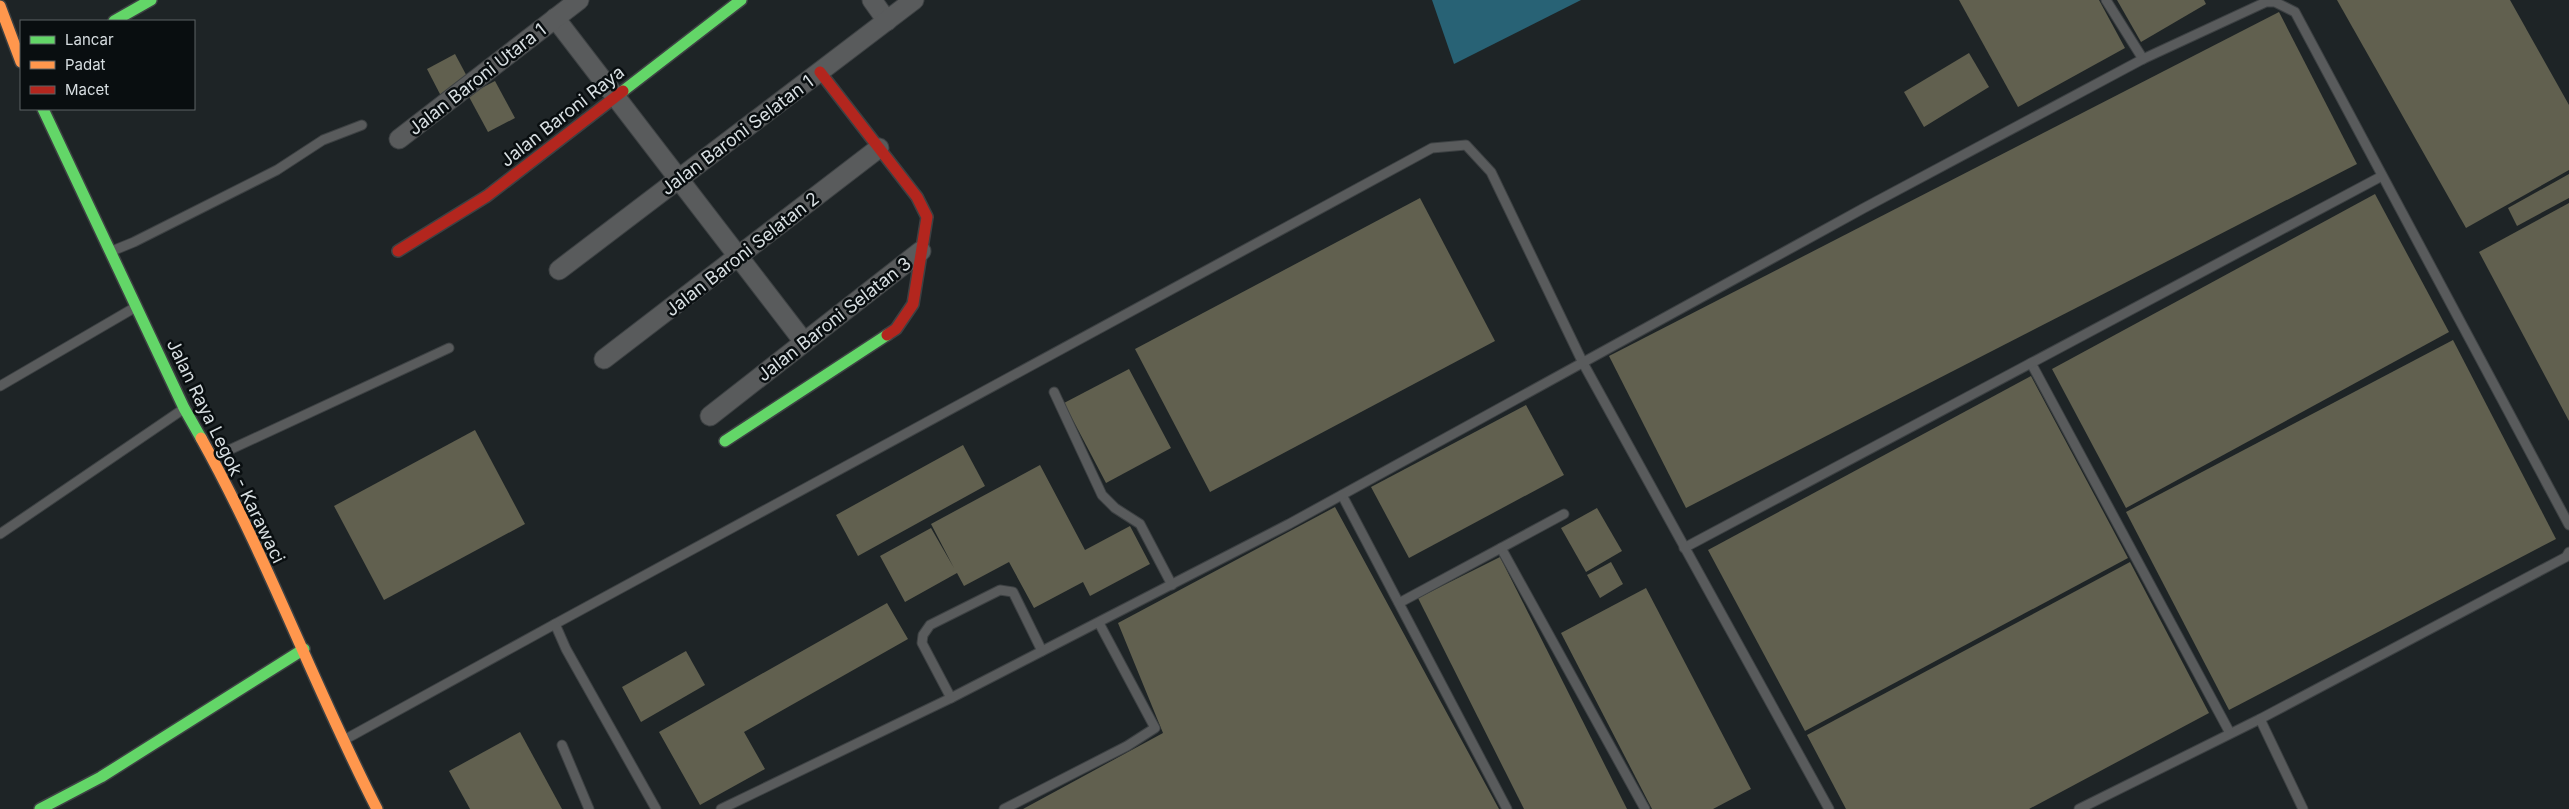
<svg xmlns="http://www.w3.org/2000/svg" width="2569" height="809" font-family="Inter,sans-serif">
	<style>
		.water { fill: #286275 }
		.building { fill: #61604f }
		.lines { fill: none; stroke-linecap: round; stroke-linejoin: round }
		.lane-casing { stroke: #3d4143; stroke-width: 11 }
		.street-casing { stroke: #3d4143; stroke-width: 21 }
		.fast-casing { stroke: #3d4143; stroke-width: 14 }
		.slow-casing { stroke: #3d4143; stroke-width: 14 }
		.jam-casing { stroke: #3d4143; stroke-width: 14 }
		.lane { stroke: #595b5c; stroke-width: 9 }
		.street { stroke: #595b5c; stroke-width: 19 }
		.fast { stroke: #63d668; stroke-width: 11 }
		.slow { stroke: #ff974d; stroke-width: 11 }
		.jam { stroke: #b3261e; stroke-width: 11 }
		.labels { text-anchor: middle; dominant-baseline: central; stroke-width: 5; stroke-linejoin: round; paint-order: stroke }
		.street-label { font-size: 18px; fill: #d8dfe2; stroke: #090e10 }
	</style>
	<rect width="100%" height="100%" fill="#1e2426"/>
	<path class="water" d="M1432 0H1581L1454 64Z"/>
	<g class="building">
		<path d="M1959 0H2099L2125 48 2018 107Z"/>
		<path d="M2117 0H2204L2206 4 2141 42Z"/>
		<path d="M2337 0H2510L2569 105V170L2466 228Z"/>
		<path d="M2279 12 2357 164 1686 508 1609 356Z"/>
		<path d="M1969 53 1989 87 1924 127 1904 92Z"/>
		<path d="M455 54 470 82 442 98 427 69Z"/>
		<path d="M495 81 515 118 488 132 468 95Z"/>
		<path d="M2569 174V198L2517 226 2508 208Z"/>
		<path d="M2375 194 2449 332 2126 508 2052 369Z"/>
		<path d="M1420 198 1495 341 1210 492 1135 349Z"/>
		<path d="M2569 203V421L2479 252Z"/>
		<path d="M2453 340 2556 539 2229 710 2126 512Z"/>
		<path d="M1129 369 1171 448 1106 483 1064 403Z"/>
		<path d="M2031 376 2128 558 1805 731 1708 550Z"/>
		<path d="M1526 405 1564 475 1409 558 1371 487Z"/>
		<path d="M475 430 525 524 384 600 334 506Z"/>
		<path d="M963 445 985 486 858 556 836 515Z"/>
		<path d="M1040 465 1085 550 1130 526 1150 564 1090 596 1083 582 1034 608 1009 562 964 586 957 573 905 602 880 556 931 528 954 568 931 524Z"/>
		<path d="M1335 507 1499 809H1023L1163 733 1118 623Z"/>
		<path d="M1597 508 1622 551 1586 572 1561 528Z"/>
		<path d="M1500 557 1627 809H1524L1418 598Z"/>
		<path d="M1611 562 1623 584 1600 598 1587 575Z"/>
		<path d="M2130 562 2209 713 2029 809H1846L1807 735Z"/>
		<path d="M1646 588 1751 789 1713 809H1652L1561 633Z"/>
		<path d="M887 603 908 639 744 732 765 769 700 805 659 732Z"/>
		<path d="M686 651 705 685 641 722 622 687Z"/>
		<path d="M520 732 562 809H470L449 771Z"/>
	</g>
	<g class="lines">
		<defs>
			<g id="lane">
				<path d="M2106 0 2143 59"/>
				<path d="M112 251 134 242 277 170 323 140 362 125"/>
				<path d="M2031 363 2230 733"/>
				<path d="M0 386 134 308"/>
				<path d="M1054 392 1102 495 1115 508 1140 524 1172 585"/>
				<path d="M214 457 449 348"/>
				<path d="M1342 495 1507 809"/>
				<path d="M0 534 182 410"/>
				<path d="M1501 548 1645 809"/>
				<path d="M1684 548 2382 176"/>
				<path d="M1399 603 1564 514"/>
				<path d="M555 624 1432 148 1466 145 1491 172 1583 363 1829 809"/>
				<path d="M951 698 922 643 923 635 930 625 1000 590 1013 592 1042 651"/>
				<path d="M344 740 555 624 566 649 656 809"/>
				<path d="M562 745 589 809"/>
				<path d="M721 809 951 698 1289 524 1864 208 2143 59 2266 2H2275L2295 12 2569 525"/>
				<path d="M1004 809 1127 746 1155 728 1099 623"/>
				<path d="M2079 809 2260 719"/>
				<path d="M2303 809 2260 719 2566 557 2569 552"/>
			</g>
			<g id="street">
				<path d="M872 0 887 21"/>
				<path d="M555 18 804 342"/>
				<path d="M399 139 579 0"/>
				<path d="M559 270 914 0"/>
				<path d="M604 359 879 148"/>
				<path d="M710 416 921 251"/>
			</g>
			<g id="fast">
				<path d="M114 21 151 0"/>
				<path d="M623 91 741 0"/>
				<path d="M43 109 184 408 201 438"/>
				<path d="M725 441 887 335"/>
				<path d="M40 809 101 777 304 649"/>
			</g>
			<g id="slow">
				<path d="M0 6 21 62"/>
				<path d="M201 438C268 558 314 687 377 809"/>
			</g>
			<g id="jam">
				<path d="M820 72 917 197 927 217 913 304 896 329 887 335"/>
				<path d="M398 251 487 196 623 91"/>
			</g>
		</defs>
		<use href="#lane" class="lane-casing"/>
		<use href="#street" class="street-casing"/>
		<use href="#fast" class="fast-casing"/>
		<use href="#slow" class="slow-casing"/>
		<use href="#jam" class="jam-casing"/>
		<use href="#lane" class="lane"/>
		<use href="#street" class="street"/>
		<use href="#fast" class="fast"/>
		<use href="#slow" class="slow"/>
		<use href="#jam" class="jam"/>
	</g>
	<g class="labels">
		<g class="street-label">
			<text transform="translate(477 79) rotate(-38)">Jalan Baroni Utara 1</text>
			<text transform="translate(562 116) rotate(-38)">Jalan Baroni Raya</text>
			<text transform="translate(737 135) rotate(-37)">Jalan Baroni Selatan 1</text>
			<text transform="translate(742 254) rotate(-38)">Jalan Baroni Selatan 2</text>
			<text transform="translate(834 319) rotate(-38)">Jalan Baroni Selatan 3</text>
			<text transform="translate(226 451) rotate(64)">Jalan Raya Legok - Karawaci</text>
		</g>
	</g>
	<rect x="20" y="20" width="175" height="90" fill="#090e10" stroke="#5c6264"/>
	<rect x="30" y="36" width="25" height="8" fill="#63d668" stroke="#5c6264"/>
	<text x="65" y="45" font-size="15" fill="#d8dfe2">Lancar</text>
	<rect x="30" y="61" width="25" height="8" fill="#ff974d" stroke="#5c6264"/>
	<text x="65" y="70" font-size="15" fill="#d8dfe2">Padat</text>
	<rect x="30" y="86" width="25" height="8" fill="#b3261e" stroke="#5c6264"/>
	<text x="65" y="95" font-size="15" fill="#d8dfe2">Macet</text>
</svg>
